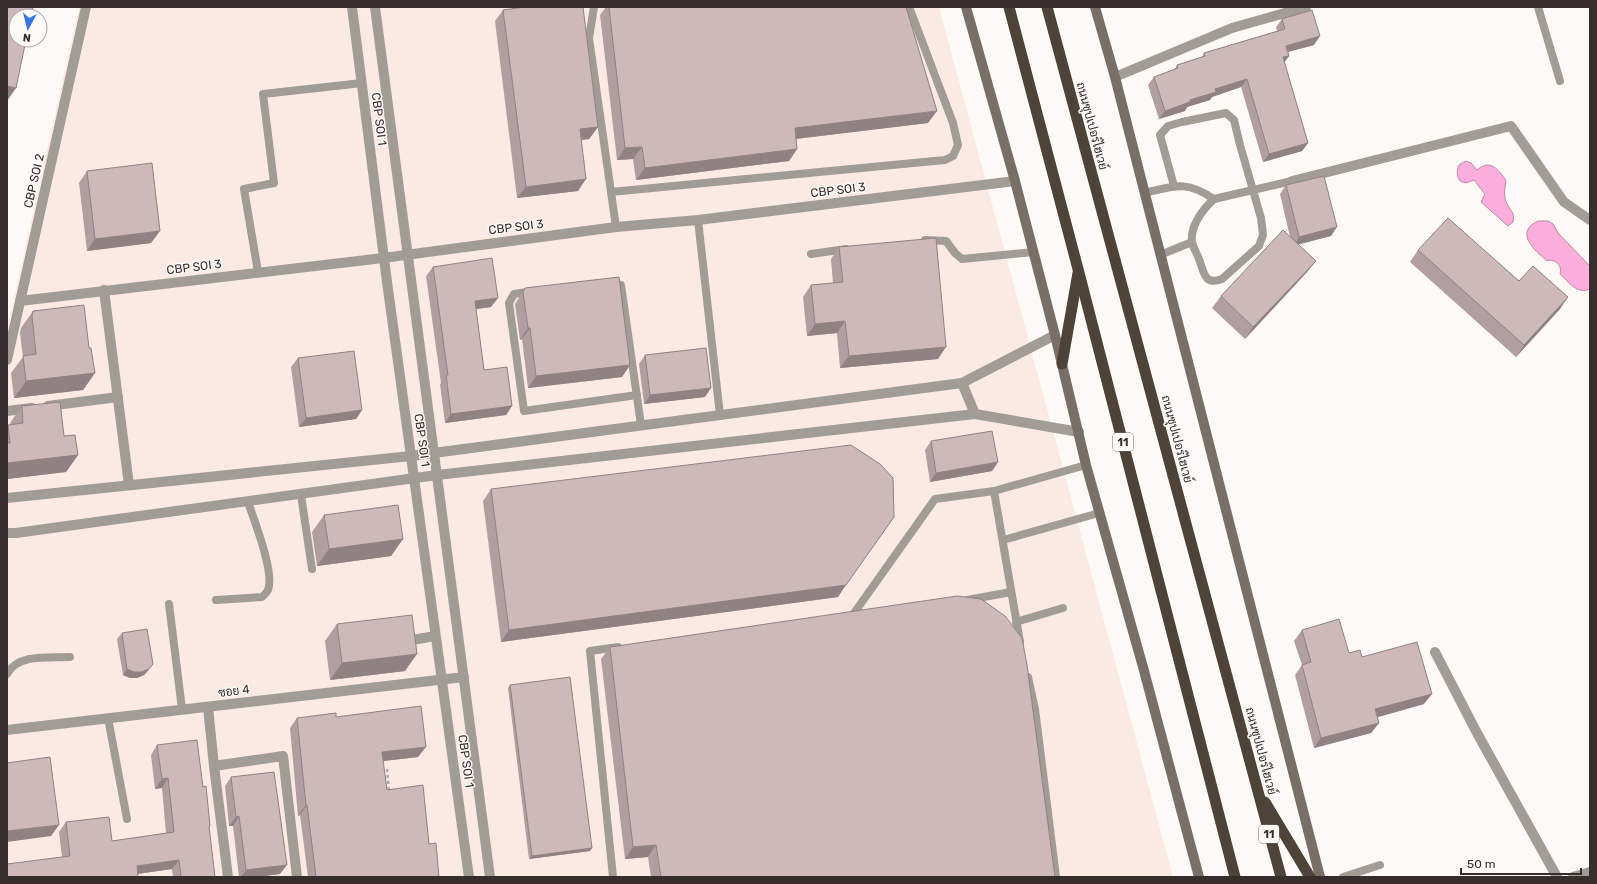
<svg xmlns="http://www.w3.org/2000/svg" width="1597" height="884" font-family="Rubik,Sarabun,sans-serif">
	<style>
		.built { fill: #fbeae4 }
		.water { fill: #fbaedc; stroke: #c088a7 }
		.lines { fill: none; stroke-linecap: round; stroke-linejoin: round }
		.path { stroke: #aba6a4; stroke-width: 2.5; stroke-dasharray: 3 3; stroke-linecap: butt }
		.service { stroke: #a29c96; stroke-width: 8 }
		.minor { stroke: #a29c96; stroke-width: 10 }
		.secondary { stroke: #786f67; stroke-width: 10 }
		.trunk { stroke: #4e4338; stroke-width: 11 }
		.wall { fill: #b09ea0 }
		.shaded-wall { fill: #908182 }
		.building { fill: #cdb8ba; stroke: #908182 }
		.labels { text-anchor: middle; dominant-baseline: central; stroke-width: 3; stroke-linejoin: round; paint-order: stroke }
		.shield { fill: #fdf9f7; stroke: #726b69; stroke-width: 1 }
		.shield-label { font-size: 11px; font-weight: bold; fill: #362e2c }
		.street-label { font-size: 12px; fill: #362e2c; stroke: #fdf9f7 }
	</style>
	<rect width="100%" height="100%" fill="#fdf9f7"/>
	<path class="built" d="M79 7H348L349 10 374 7H939L1173 877H7V329Z"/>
	<g class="water">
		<path d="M1466 161 1471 163 1477 170C1491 158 1498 170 1506 180 1505 188 1503 196 1507 204 1511 211 1515 213 1513 222L1508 226 1481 202 1485 194 1474 180 1466 183 1460 181C1456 175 1457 171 1459 165Z"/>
		<path d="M1538 221H1548L1553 224 1558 233 1590 266V289C1577 295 1569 282 1560 274 1562 267 1558 261 1550 260L1547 261C1536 251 1513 233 1538 221Z"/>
	</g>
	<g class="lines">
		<path class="path" d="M387 769 389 791"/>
		<g class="service">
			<path d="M594 7 589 38 616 227"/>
			<path d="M1538 7 1560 81"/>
			<path d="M611 192 945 160 953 156 958 145 953 123 909 7"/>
			<path d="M1144 193C1175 186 1186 180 1214 199 1203 209 1190 226 1192 242 1193 247 1197 254 1199 259 1204 272 1204 286 1222 279L1259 246 1263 235 1261 218 1240 145 1234 120 1226 113 1182 122 1168 126 1160 135 1174 186"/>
			<path d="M1214 199 1292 181"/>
			<path d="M698 220 720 415"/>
			<path d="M925 240 946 241 955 253 962 259 1034 252"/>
			<path d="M811 254 846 249"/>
			<path d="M1160 255 1192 242"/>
			<path d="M258 272 244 189 274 183 263 94 362 83"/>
			<path d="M610 283 621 285 641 425"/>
			<path d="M533 291 514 294 509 303 524 411 637 395"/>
			<path d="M994 491 1020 642"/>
			<path d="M301 495 312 569"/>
			<path d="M1003 540 1099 513"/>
			<path d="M216 600 262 597C264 595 267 592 268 590 275 573 254 520 248 502"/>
			<path d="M967 600 1011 592"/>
			<path d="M169 604 182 709"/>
			<path d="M852 616 935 499 994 491 1086 465"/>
			<path d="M1016 622 1063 608"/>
			<path d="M7 674C18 653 50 658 70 657"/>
			<path d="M1028 677 1035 709 1056 877"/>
			<path d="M108 718 127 819"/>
			<path d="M613 877 590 651 618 647"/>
			<path d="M1343 877 1380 865"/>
		</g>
		<g class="minor">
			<path d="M352 7 387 282 469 877"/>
			<path d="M375 7 490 877"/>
			<path d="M1115 77 1232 28 1306 7"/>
			<path d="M1292 181 1511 126 1564 202 1590 220"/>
			<path d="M104 290 129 485"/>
			<path d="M20 301 383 258 616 227 698 220 1015 181"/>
			<path d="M7 360 86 7"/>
			<path d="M962 383 975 414"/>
			<path d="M48 406 118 397"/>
			<path d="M7 411 32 408"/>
			<path d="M7 498 411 456 962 383 1055 335"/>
			<path d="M7 533H16L437 475 975 414 1079 432"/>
			<path d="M412 640 435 636"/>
			<path d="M1435 652 1477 733 1557 877"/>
			<path d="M208 707 214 766 228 877"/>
			<path d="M7 730 464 677"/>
			<path d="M214 766 283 756 297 877"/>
			<path d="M1573 877 1590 872"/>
		</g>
		<g class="secondary">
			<path d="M966 7 1015 181 1055 335 1086 465 1143 667 1199 877"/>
			<path d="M1095 7 1115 77 1320 877"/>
		</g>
		<g class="trunk">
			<path d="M1009 7 1078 269 1235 877"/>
			<path d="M1047 7 1281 877"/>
			<path d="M1062 364 1078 273"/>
			<path d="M1265 802 1310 877"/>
		</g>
	</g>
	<g class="wall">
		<path d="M606 7H609L928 123 796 139 797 149 789 161 636 180 633 159 617 160 600 15Z"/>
		<path d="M503 10 598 127 589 139 581 140 578 191 517 198 495 21Z"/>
		<path d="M1282 19 1314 45 1288 52 1289 56 1284 63 1308 143 1302 151 1263 162 1241 87 1212 97 1210 100 1187 107 1185 111 1159 119 1148 85 1154 77 1174 70 1177 65 1202 57 1204 53 1277 31 1276 27Z"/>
		<path d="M87 171 151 243 87 251 79 183Z"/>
		<path d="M1286 185 1331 236 1298 244 1316 261 1307 272 1245 339 1212 308 1221 296 1290 237 1280 194Z"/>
		<path d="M839 247 938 359 840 368 837 333 807 336 803 297 811 285 833 283 831 259Z"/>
		<path d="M1418 250 1519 281 1560 309 1516 357 1410 262Z"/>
		<path d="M433 267 491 307 476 309 484 370 512 406 506 415 445 423 440 384 441 383 426 276Z"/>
		<path d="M525 288 630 365 622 377 528 388 522 339 520 340 515 304Z"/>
		<path d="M33 311 89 348 95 373 83 390 14 398 11 373 23 357 20 333 21 328Z"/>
		<path d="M645 355 705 397 644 404 639 364Z"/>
		<path d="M298 358 362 410 356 419 299 427 291 367Z"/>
		<path d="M22 406 64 436 78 455 66 472 7 479V427L8 425H10V423Z"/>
		<path d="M931 441 998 462 992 471 930 482 925 450Z"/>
		<path d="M491 489 838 597 501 642 483 501Z"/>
		<path d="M324 515 403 539 391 556 317 566 312 532Z"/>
		<path d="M337 624 405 671 330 680 325 641Z"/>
		<path d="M1302 630 1349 653 1424 704 1377 717 1379 723 1371 733 1314 748 1295 675 1302 665 1294 641Z"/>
		<path d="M122 633 149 670 144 675 137 678H130L123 675 117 639Z"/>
		<path d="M610 647 1055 877H651L648 857 625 859 601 659Z"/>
		<path d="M510 685 592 848 590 851 529 859 508 688Z"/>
		<path d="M336 717 418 757 383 761 387 790 429 844 439 877H308L300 815 298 816 290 728 297 718Z"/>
		<path d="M157 745 203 787 210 826 209 827 215 877H173L172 869 137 874 62 857 59 832 66 822 112 841 166 833 162 788 155 789 151 755Z"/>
		<path d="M231 777 280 874 257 877H239L233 826H229L225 786Z"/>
	</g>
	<g class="shaded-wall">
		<path d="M1320 36 1314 45 1280 54 1286 46Z"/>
		<path d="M1289 56 1283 64V57Z"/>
		<path d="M1247 79 1241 87 1212 97 1210 100 1187 107 1185 111 1159 119 1165 111 1215 89Z"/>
		<path d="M7 86 16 88 7 101Z"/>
		<path d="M937 111 928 123 786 140 795 128Z"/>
		<path d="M598 127 589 139 571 141 580 129Z"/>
		<path d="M1308 143 1302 151 1263 162 1269 154Z"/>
		<path d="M642 147 633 159 617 160 625 148Z"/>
		<path d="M797 149 789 161 636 180 645 168Z"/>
		<path d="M586 179 578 191 517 198 526 187Z"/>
		<path d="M1337 227 1331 236 1293 246 1299 237Z"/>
		<path d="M160 231 151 243 87 251 95 239Z"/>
		<path d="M1316 261 1307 272 1245 339 1253 327Z"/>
		<path d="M1568 297 1560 309 1516 357 1524 345Z"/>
		<path d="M498 298 491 307 469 310 475 301Z"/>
		<path d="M845 321 837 333 807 336 815 324Z"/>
		<path d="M528 328H530L522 339 520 340Z"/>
		<path d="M946 347 938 359 840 368 849 356Z"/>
		<path d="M630 365 622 377 528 388 536 376Z"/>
		<path d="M95 373 83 390 14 398 26 381Z"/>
		<path d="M711 388 705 397 644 404 650 395Z"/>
		<path d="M512 406 506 415 445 423 451 414Z"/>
		<path d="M362 410 356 419 299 427 306 418Z"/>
		<path d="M78 455 66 472 7 479V463Z"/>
		<path d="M998 462 992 471 930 482 936 473Z"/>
		<path d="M403 539 391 556 317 566 329 549Z"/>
		<path d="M846 585 838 597 501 642 509 630Z"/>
		<path d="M417 654 405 671 330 680 342 663Z"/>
		<path d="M153 664 144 675 137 678H130L123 675 127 669Z"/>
		<path d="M1432 694 1424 704 1368 720 1375 709Z"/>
		<path d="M1379 723 1371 733 1314 748 1321 738Z"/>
		<path d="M426 747 418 757 375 762 382 752Z"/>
		<path d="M168 778 162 788 155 789 162 779Z"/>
		<path d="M306 805H307L300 815 298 816Z"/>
		<path d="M239 816 233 826H229L236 817Z"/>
		<path d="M59 825 51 836 7 842V831Z"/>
		<path d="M656 845 648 857 625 859 633 847Z"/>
		<path d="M592 848 590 851 529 859 532 856Z"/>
		<path d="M179 860 172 869 130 875 137 866Z"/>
		<path d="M287 865 280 874 257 877H241L246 870Z"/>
	</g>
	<g class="building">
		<path d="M7 7H33L31 16H16V40H26L16 88 7 86Z"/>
		<path d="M525 7H583L598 127 580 129 586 179 526 187 503 10Z"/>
		<path d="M609 7H906L937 111 795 128 797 149 645 168 642 147 625 148Z"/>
		<path d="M1312 10 1320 36 1286 46 1289 56 1283 57 1308 143 1269 154 1247 79 1215 89 1216 92 1190 100V102L1165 111 1154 77 1178 68 1177 65 1205 56 1204 53 1285 29 1282 19Z"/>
		<path d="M152 163 160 231 95 239 87 171Z"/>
		<path d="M1324 176 1337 227 1299 237 1286 185Z"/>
		<path d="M1448 218 1519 281 1533 266 1568 297 1524 345 1418 250Z"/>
		<path d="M1283 230 1316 261 1253 327 1221 296Z"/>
		<path d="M936 238 946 347 849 356 845 321 815 324 811 285 843 282 839 247Z"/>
		<path d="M492 258 498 298 475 301 484 370 507 367 512 406 451 414 446 375H448L433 267Z"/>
		<path d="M619 277 630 365 536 376 530 328H528L523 292 525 288Z"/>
		<path d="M84 305 89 348H91L95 373 26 381 23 356 36 354 32 316 33 311Z"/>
		<path d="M706 348 711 388 650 395 645 355Z"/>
		<path d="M354 351 362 410 306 418 298 358Z"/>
		<path d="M60 402 64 436 75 435 78 455 7 463V443H10L8 425 23 423 22 406Z"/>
		<path d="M992 431 998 462 936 473 931 441Z"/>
		<path d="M851 445 880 464 893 478 894 517 846 585 509 630 491 489Z"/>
		<path d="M398 505 403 539 329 549 324 515Z"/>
		<path d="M957 596 981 599 1005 616 1022 638 1027 665 1055 877H661L656 845 633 847 610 647Z"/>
		<path d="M412 615 417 654 342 663 337 624Z"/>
		<path d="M1339 619 1349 653 1360 650 1362 657 1417 642 1432 694 1375 709 1379 723 1321 738 1302 665 1311 662 1302 630Z"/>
		<path d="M147 629 153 664 149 669 142 672H134L127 669 122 633Z"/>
		<path d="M570 677 592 848 532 856 510 685Z"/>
		<path d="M421 706 426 747 382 752 387 790 423 785 429 844 436 843 439 877H316L307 805H306L297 718 336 713V717Z"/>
		<path d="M197 740 203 787 206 786 210 826H209L215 877H181L179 860 137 866 138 877H7V864L70 856 66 822 109 817 112 841 174 832 168 778 162 779 157 745Z"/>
		<path d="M50 757 59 825 7 831V763Z"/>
		<path d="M274 772 287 865 246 870 239 816 236 817 231 777Z"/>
	</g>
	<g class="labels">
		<g class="shield">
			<rect x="1113" y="433" width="20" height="18" rx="3"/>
			<rect x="1259" y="825" width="20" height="18" rx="3"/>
		</g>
		<g class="shield-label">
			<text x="1123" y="442">11</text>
			<text x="1269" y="834">11</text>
		</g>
		<g class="street-label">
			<text transform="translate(379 119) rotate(83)">CBP SOI 1</text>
			<text transform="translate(1092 126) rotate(75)">ถนนซุปเปอร์ไฮเวย์</text>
			<text transform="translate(34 181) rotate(-77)">CBP SOI 2</text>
			<text transform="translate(838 190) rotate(-7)">CBP SOI 3</text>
			<text transform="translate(516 227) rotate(-7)">CBP SOI 3</text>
			<text transform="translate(194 267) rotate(-7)">CBP SOI 3</text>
			<text transform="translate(1177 439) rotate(75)">ถนนซุปเปอร์ไฮเวย์</text>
			<text transform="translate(422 440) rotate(82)">CBP SOI 1</text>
			<text transform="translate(234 691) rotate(-7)">ซอย 4</text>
			<text transform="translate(1261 751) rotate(75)">ถนนซุปเปอร์ไฮเวย์</text>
			<text transform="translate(466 761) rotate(82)">CBP SOI 1</text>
		</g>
	</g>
	<rect width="1597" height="884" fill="none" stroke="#362e2c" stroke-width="16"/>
	<g transform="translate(28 28) rotate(187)"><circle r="19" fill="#fdf9f7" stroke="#ada8a6"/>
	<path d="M0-3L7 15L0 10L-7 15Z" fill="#3875e4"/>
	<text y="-6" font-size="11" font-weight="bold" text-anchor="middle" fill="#362e2c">N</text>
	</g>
	<path d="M1461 868v6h120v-6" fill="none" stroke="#362e2c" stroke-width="2"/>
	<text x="1467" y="868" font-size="12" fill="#362e2c" stroke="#fdf9f7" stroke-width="3" paint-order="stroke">50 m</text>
</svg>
